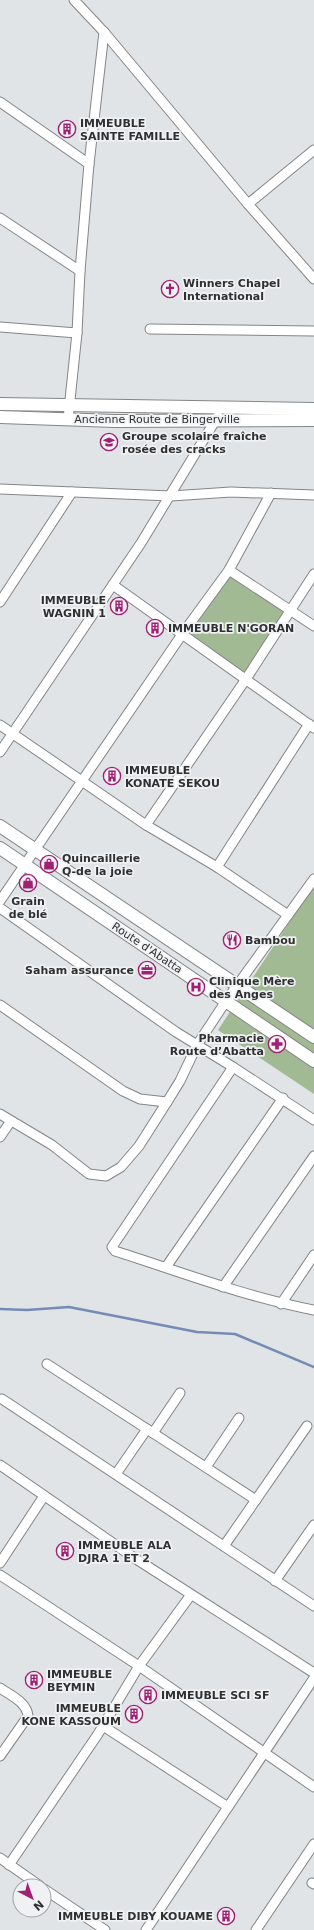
<svg xmlns="http://www.w3.org/2000/svg" width="314" height="1930" font-family="'DejaVu Sans',sans-serif">
	<style>
		.green { fill: #a1ba94 }
		.lines { fill: none; stroke-linecap: round; stroke-linejoin: round }
		.stream { stroke: #758bb5; stroke-width: 2.5 }
		.minor-casing { stroke: #838587; stroke-width: 11 }
		.tertiary-casing { stroke: #838587; stroke-width: 14 }
		.minor { stroke: #fff; stroke-width: 9 }
		.tertiary { stroke: #fff; stroke-width: 12 }
		.labels { text-anchor: middle; dominant-baseline: central; stroke-width: 3.5; stroke-linejoin: round; paint-order: stroke }
		.poi-label { font-size: 11px; font-weight: bold; fill: #2f3031; stroke: #eff1f3; text-anchor: start }
		.street-label { font-size: 11px; fill: #2f3031; stroke: #eff1f3 }
	</style>
	<rect width="100%" height="100%" fill="#e1e4e6"/>
	<g class="green">
		<path d="M230 574 287 611 243 677 187 634Z"/>
		<path d="M314 885V1094L218 1030Z"/>
	</g>
	<g class="lines">
		<path class="stream" d="M0 1309 27 1310 69 1307 197 1332 235 1334 314 1367"/>
		<defs>
			<g id="minor">
				<path d="M74 0 104 32 248 204 314 279"/>
				<path d="M0 102 89 164"/>
				<path d="M248 204 314 150"/>
				<path d="M0 218 80 271"/>
				<path d="M0 327 77 333"/>
				<path d="M150 329 314 331"/>
				<path d="M68 419 77 333 80 271 89 164 104 32"/>
				<path d="M0 489 171 496 231 492 314 495"/>
				<path d="M229 570 314 626"/>
				<path d="M113 585 314 728"/>
				<path d="M0 602 72 492"/>
				<path d="M0 725 146 825 217 867 288 915"/>
				<path d="M0 752 141 543 218 416"/>
				<path d="M146 825 246 679 314 574"/>
				<path d="M217 867 309 724"/>
				<path d="M0 901 183 633 229 570 271 493"/>
				<path d="M0 908 176 1032 233 1067"/>
				<path d="M0 1005 123 1091 140 1099 167 1102"/>
				<path d="M0 1114 52 1145 89 1174 106 1176 121 1167 139 1146 167 1102 180 1081 197 1045 226 1001 314 879"/>
				<path d="M314 1120 233 1067 112 1247 115 1251C181 1272 246 1297 314 1310"/>
				<path d="M0 1137 11 1121"/>
				<path d="M166 1267 283 1098"/>
				<path d="M223 1287 314 1156"/>
				<path d="M281 1304 314 1255"/>
				<path d="M47 1364 256 1500"/>
				<path d="M2 1399 314 1606"/>
				<path d="M153 1433 180 1393"/>
				<path d="M0 1465 133 1557 314 1673"/>
				<path d="M206 1467 239 1418"/>
				<path d="M116 1474 147 1429"/>
				<path d="M224 1546 307 1426"/>
				<path d="M0 1563 44 1496"/>
				<path d="M0 1575 139 1666 314 1787"/>
				<path d="M275 1581 314 1525"/>
				<path d="M0 1688C10 1695 27 1702 28 1716L0 1756"/>
				<path d="M103 1726 228 1807"/>
				<path d="M0 1858 40 1886"/>
				<path d="M9 1865 98 1734 139 1666 190 1596"/>
				<path d="M312 1883 314 1884"/>
				<path d="M44 1889 105 1930"/>
				<path d="M146 1930 314 1678"/>
				<path d="M256 1930 314 1844"/>
			</g>
			<g id="tertiary">
				<path d="M0 404 314 409"/>
				<path d="M0 417 115 421 314 420"/>
				<path d="M0 826 314 1037"/>
				<path d="M0 848 314 1061"/>
			</g>
		</defs>
		<use href="#minor" class="minor-casing"/>
		<use href="#tertiary" class="tertiary-casing"/>
		<use href="#minor" class="minor"/>
		<use href="#tertiary" class="tertiary"/>
	</g>
	<defs>
		<symbol id="building-ring" viewBox="-11 -11 22 22"><circle r="9.5" fill="#eff1f3" stroke="#a02073" stroke-width="1.5"/><path d="M-4-6H4V6H1V3H-1V6H-4ZM-2.5-4.3h1.7v1.8h-1.7ZM.8-4.3h1.7v1.8H.8ZM-2.5-1h1.7V.8h-1.7ZM.8-1h1.7V.8H.8Z" fill="#a02073"/></symbol>
		<symbol id="church-ring" viewBox="-11 -11 22 22"><circle r="9.5" fill="#eff1f3" stroke="#a02073" stroke-width="1.5"/><path d="M-1.2-6h2.4v3.5h3.3v2.4h-3.3V6h-2.4V-.1h-3.3v-2.4h3.3Z" fill="#a02073"/></symbol>
		<symbol id="school-ring" viewBox="-11 -11 22 22"><circle r="9.5" fill="#eff1f3" stroke="#a02073" stroke-width="1.5"/><path d="M0-5L7-2L0 1L-7-2ZM-4 1L0 2.5L4 1V4Q0 6-4 4Z" fill="#a02073"/></symbol>
		<symbol id="shop-ring" viewBox="-11 -11 22 22"><circle r="9.5" fill="#eff1f3" stroke="#a02073" stroke-width="1.5"/><path d="M-5-2.5h2.3a2.7 3.5 0 0 1 5.4 0H5L5.5 6h-11ZM-1.5-2.5h3a1.5 2.3 0 0 0-3 0Z" fill="#a02073"/></symbol>
		<symbol id="restaurant-ring" viewBox="-11 -11 22 22"><circle r="9.5" fill="#eff1f3" stroke="#a02073" stroke-width="1.5"/><path d="M-5-6h1v4h1v-4h1v4h1v-4h1v5L-1.5 .5V6h-2V.5L-5-1ZM5-6V6H3V1.5H1.5Q1.5-4 5-6Z" fill="#a02073"/></symbol>
		<symbol id="office-ring" viewBox="-11 -11 22 22"><circle r="9.5" fill="#eff1f3" stroke="#a02073" stroke-width="1.5"/><path d="M-6-3h4V-5.5h4V-3h4V5H-6ZM-1-4.5V-3h2v-1.5ZM-6 0V1H6V0Z" fill="#a02073"/></symbol>
		<symbol id="hospital-ring" viewBox="-11 -11 22 22"><circle r="9.5" fill="#eff1f3" stroke="#a02073" stroke-width="1.5"/><path d="M-5-5h3v3.5h4V-5h3V5h-3V1.5h-4V5h-3Z" fill="#a02073"/></symbol>
		<symbol id="pharmacy-ring" viewBox="-11 -11 22 22"><circle r="9.5" fill="#eff1f3" stroke="#a02073" stroke-width="1.5"/><path d="M-2-6h4v4h4v4h-4v4h-4v-4h-4v-4h4Z" fill="#a02073"/></symbol>
	</defs>
	<g fill-rule="evenodd">
		<use href="#building-ring" x="57" y="119" width="20" height="20"/>
		<use href="#church-ring" x="160" y="279" width="20" height="20"/>
		<use href="#school-ring" x="99" y="432" width="20" height="20"/>
		<use href="#building-ring" x="109" y="596" width="20" height="20"/>
		<use href="#building-ring" x="145" y="618" width="20" height="20"/>
		<use href="#building-ring" x="102" y="766" width="20" height="20"/>
		<use href="#shop-ring" x="39" y="854" width="20" height="20"/>
		<use href="#shop-ring" x="18" y="873" width="20" height="20"/>
		<use href="#restaurant-ring" x="222" y="930" width="20" height="20"/>
		<use href="#office-ring" x="137" y="960" width="20" height="20"/>
		<use href="#hospital-ring" x="186" y="977" width="20" height="20"/>
		<use href="#pharmacy-ring" x="267" y="1034" width="20" height="20"/>
		<use href="#building-ring" x="55" y="1541" width="20" height="20"/>
		<use href="#building-ring" x="24" y="1670" width="20" height="20"/>
		<use href="#building-ring" x="138" y="1685" width="20" height="20"/>
		<use href="#building-ring" x="124" y="1704" width="20" height="20"/>
		<use href="#building-ring" x="216" y="1906" width="20" height="20"/>
	</g>
	<g class="labels">
		<g class="poi-label">
			<text x="80" y="123">IMMEUBLE<tspan x="80" dy="13">SAINTE FAMILLE</tspan></text>
			<text x="183" y="283">Winners Chapel<tspan x="183" dy="13">International</tspan></text>
			<text x="122" y="436">Groupe scolaire fraîche<tspan x="122" dy="13">rosée des cracks</tspan></text>
			<text x="106" y="600" text-anchor="end">IMMEUBLE<tspan x="106" dy="13">WAGNIN 1</tspan></text>
			<text x="168" y="628">IMMEUBLE N'GORAN</text>
			<text x="125" y="770">IMMEUBLE<tspan x="125" dy="13">KONATE SEKOU</tspan></text>
			<text x="62" y="858">Quincaillerie<tspan x="62" dy="13">Q-de la joie</tspan></text>
			<text x="28" y="901" text-anchor="middle">Grain<tspan x="28" dy="13">de blé</tspan></text>
			<text x="245" y="940">Bambou</text>
			<text x="134" y="970" text-anchor="end">Saham assurance</text>
			<text x="209" y="981">Clinique Mère<tspan x="209" dy="13">des Anges</tspan></text>
			<text x="264" y="1038" text-anchor="end">Pharmacie<tspan x="264" dy="13">Route d’Abatta</tspan></text>
			<text x="78" y="1545">IMMEUBLE ALA<tspan x="78" dy="13">DJRA 1 ET 2</tspan></text>
			<text x="47" y="1674">IMMEUBLE<tspan x="47" dy="13">BEYMIN</tspan></text>
			<text x="161" y="1695">IMMEUBLE SCI SF</text>
			<text x="121" y="1708" text-anchor="end">IMMEUBLE<tspan x="121" dy="13">KONE KASSOUM</tspan></text>
			<text x="213" y="1916" text-anchor="end">IMMEUBLE DIBY KOUAME</text>
		</g>
		<g class="street-label">
			<text x="157" y="419">Ancienne Route de Bingerville</text>
			<text transform="translate(147 948) rotate(34)">Route d'Abatta</text>
		</g>
	</g>
	<g transform="translate(32 1898) rotate(139)"><circle r="19" fill="#eff1f3" stroke="#a2a4a5"/>
	<path d="M0-3L7 15L0 10L-7 15Z" fill="#a02073"/>
	<text y="-6" font-size="11" font-weight="bold" text-anchor="middle" fill="#2f3031">N</text>
	</g>
</svg>
